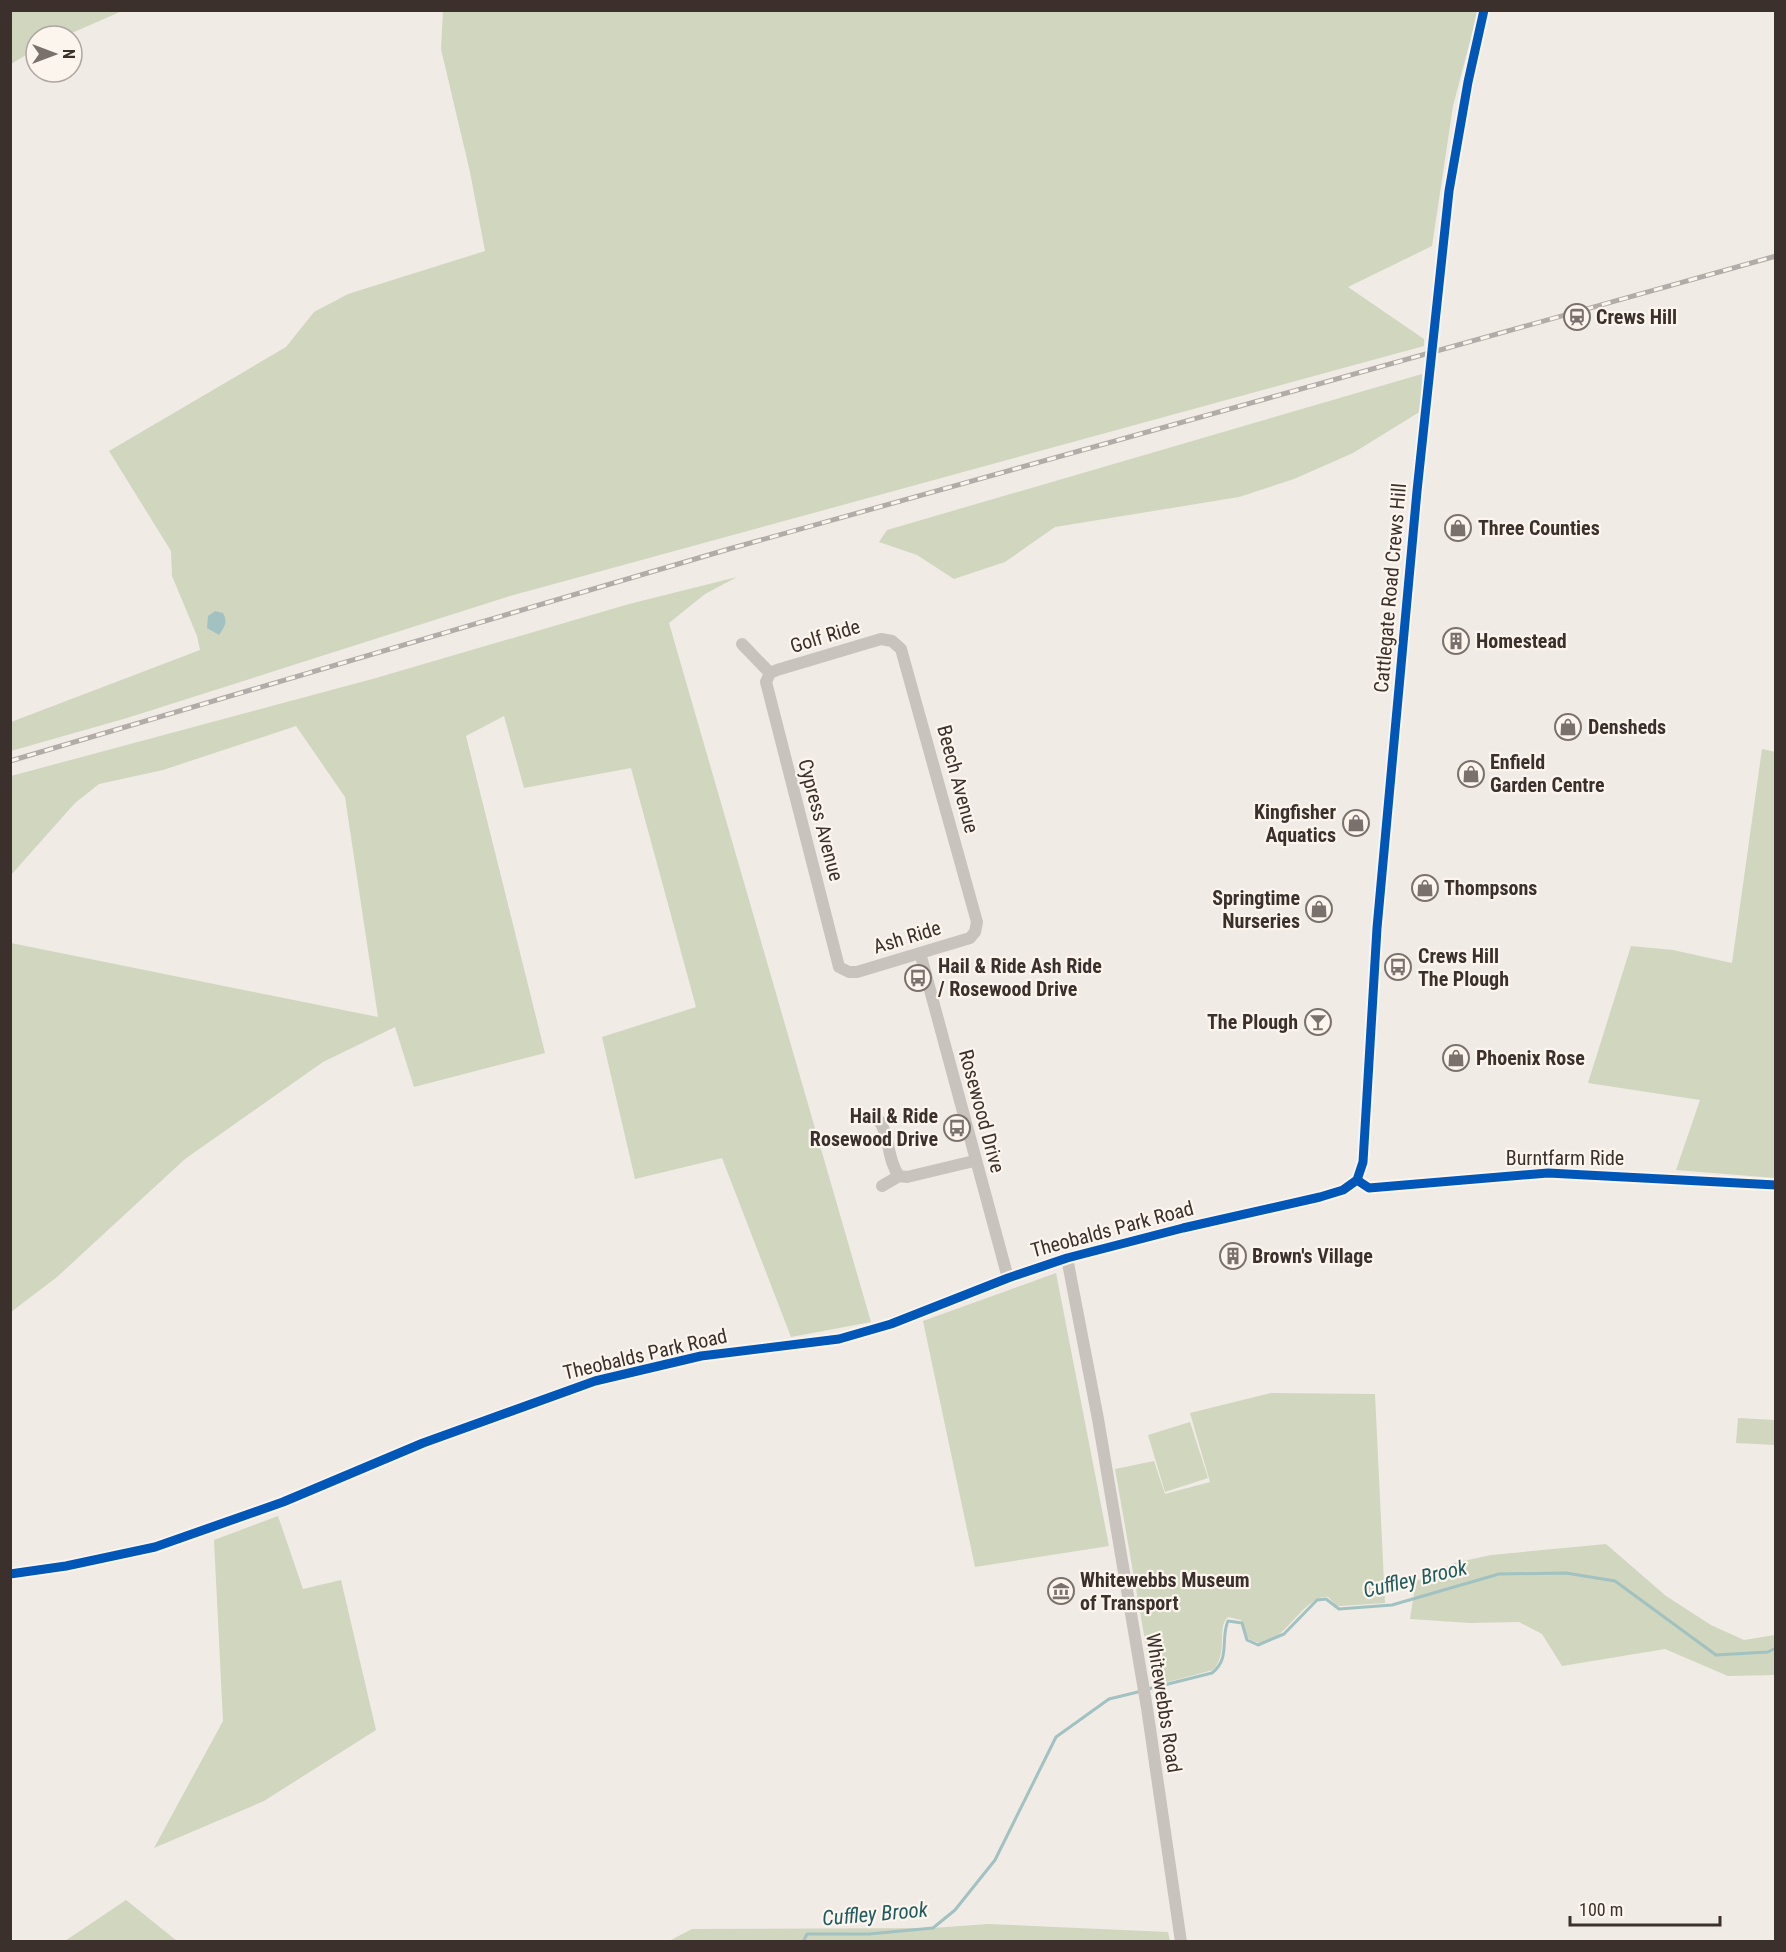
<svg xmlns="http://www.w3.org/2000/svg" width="1786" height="1952" font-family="'Roboto Condensed',sans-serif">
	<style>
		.green { fill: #d1d6bf }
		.water { fill: #a1c2c1 }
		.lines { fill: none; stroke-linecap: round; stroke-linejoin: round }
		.stream { stroke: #a1c2c1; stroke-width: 3 }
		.minor { stroke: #c9c3be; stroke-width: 12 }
		.rail-casing { stroke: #b1aca8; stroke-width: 5 }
		.rail { stroke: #fbf5ee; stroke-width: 3; stroke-dasharray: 9; stroke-linecap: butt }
		.cycleway-casing { stroke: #fbf5ee; stroke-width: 13 }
		.cycleway { stroke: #0057b8; stroke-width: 9 }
		.labels { text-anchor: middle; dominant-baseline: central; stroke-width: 4.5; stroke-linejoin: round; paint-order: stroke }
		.poi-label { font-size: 20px; font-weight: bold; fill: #3b302b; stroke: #fbf5ee; text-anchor: start }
		.street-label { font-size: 20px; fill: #3b302b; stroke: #fbf5ee }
		.water-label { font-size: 21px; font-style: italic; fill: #1f5a5e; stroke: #fbf5ee }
	</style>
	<rect width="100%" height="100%" fill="#f0ebe5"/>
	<g class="green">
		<path d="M10 11 11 10 122 11 65 36H36V49L11 64Z"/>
		<path d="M443 11H1478L1453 106 1432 246 1348 287 1424 339V346L510 596 127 718 11 751V722L200 650 197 636 172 576 171 551 109 451 286 347 314 312 348 294 485 251 470 172 441 49Z"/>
		<path d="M1422 374 1421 411 1353 453 1294 479 1239 497 1055 527 1005 562 954 579 917 555 879 542 887 530Z"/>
		<path d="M737 577 705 594 669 623 871 1322 791 1337 722 1158 635 1179 602 1037 696 1007 631 768 524 788 504 716 466 736 545 1053 414 1087 395 1027 323 1062 185 1159 57 1277 11 1312V943L378 1017 345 797 296 726 163 770 99 784 75 803 11 875V776L376 678 629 604Z"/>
		<path d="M1762 749 1776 752 1775 1178 1676 1170 1700 1100 1588 1083 1631 946 1673 950 1732 963Z"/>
		<path d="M1056 1273 1109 1546 975 1567 923 1321Z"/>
		<path d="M1271 1393 1375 1394 1385 1603 1341 1606H1337L1328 1597C1303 1592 1277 1661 1248 1638L1241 1620 1228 1617C1216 1628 1229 1653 1213 1670L1153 1686 1115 1469 1154 1461 1165 1494 1210 1482 1190 1413Z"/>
		<path d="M1738 1418 1775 1420V1445L1736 1443Z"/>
		<path d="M1190 1422 1208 1478 1165 1492 1148 1435Z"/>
		<path d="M278 1516 303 1589 341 1580 376 1730 264 1801 154 1848 223 1721 214 1540Z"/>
		<path d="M1606 1544 1666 1596 1711 1625 1744 1640 1775 1635V1675L1728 1676 1665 1649 1562 1666 1542 1634 1519 1622 1470 1623 1410 1619 1416 1581 1454 1563 1491 1555Z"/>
		<path d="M126 1900 177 1941H65Z"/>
		<path d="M988 1924 1168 1932 1170 1941H669L692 1929 933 1928Z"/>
	</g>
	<path class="water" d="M215 611 223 613C228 622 225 626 219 635L207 628 208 616Z"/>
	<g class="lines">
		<g class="stream">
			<path d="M1148 1689 1212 1673C1231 1658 1220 1639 1228 1621L1242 1623 1247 1640 1258 1645 1284 1634 1317 1600 1326 1599 1339 1609 1392 1605 1499 1574 1566 1573 1615 1581 1716 1655 1768 1652 1776 1648"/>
			<path d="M803 1942 807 1934H869L933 1928 955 1910 995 1860 1056 1737 1109 1699 1142 1691"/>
		</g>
		<g class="minor">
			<path d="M881 639 892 641 901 649 977 922 975 932 970 938 857 972H849L839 967 766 682 770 673 777 670Z"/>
			<path d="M742 644 770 673"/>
			<path d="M920 953 1008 1278"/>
			<path d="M877 1118C891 1134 886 1159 899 1176L907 1177 974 1161"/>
			<path d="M1357 1180 1369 1188 1548 1173 1776 1185"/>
			<path d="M882 1186 899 1176"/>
			<path d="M1067 1258 1098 1419 1147 1708 1181 1942"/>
			<path d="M10 1574 66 1566 155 1547 283 1502 423 1443 595 1381 701 1356 839 1339 891 1324 1008 1278 1067 1258 1183 1228 1320 1197 1343 1190 1357 1180 1363 1162 1377 928 1417 491 1449 191 1468 82 1484 10"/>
		</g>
		<defs>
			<path id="rail" d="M10 761 729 549 1776 256"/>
		</defs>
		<use href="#rail" class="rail-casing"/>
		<use href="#rail" class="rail"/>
		<defs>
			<g id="cycleway">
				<path d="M1357 1180 1369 1188 1548 1173 1776 1185"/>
				<path d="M10 1574 66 1566 155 1547 283 1502 423 1443 595 1381 701 1356 839 1339 891 1324 1008 1278 1067 1258 1183 1228 1320 1197 1343 1190 1357 1180 1363 1162 1377 928 1417 491 1449 191 1468 82 1484 10"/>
			</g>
		</defs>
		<use href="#cycleway" class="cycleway-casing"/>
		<use href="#cycleway" class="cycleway"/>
	</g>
	<defs>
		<symbol id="station-ring" viewBox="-11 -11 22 22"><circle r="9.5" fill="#fbf5ee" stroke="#7a716c" stroke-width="1.5"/><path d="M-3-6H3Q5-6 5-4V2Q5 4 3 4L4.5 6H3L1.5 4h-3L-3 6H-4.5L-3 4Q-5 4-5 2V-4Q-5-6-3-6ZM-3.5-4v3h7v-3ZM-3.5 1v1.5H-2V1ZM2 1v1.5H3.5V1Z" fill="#7a716c"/></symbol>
		<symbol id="shop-ring" viewBox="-11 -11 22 22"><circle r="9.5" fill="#fbf5ee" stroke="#7a716c" stroke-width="1.5"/><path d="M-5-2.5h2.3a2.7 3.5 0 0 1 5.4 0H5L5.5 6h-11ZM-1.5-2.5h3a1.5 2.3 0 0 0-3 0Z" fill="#7a716c"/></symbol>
		<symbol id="building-ring" viewBox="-11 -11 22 22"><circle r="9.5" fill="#fbf5ee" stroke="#7a716c" stroke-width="1.5"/><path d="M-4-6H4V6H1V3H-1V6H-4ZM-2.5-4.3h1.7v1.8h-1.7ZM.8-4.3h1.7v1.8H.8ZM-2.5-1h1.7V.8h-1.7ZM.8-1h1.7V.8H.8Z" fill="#7a716c"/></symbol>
		<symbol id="bus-ring" viewBox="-11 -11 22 22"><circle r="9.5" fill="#fbf5ee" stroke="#7a716c" stroke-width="1.5"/><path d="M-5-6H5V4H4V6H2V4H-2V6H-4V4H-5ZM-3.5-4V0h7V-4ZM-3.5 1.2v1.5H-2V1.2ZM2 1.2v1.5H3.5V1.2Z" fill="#7a716c"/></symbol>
		<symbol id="bar-ring" viewBox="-11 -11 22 22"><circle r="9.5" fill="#fbf5ee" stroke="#7a716c" stroke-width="1.5"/><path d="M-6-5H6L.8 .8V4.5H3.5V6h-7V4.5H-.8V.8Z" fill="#7a716c"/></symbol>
		<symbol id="museum-ring" viewBox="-11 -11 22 22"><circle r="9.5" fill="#fbf5ee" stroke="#7a716c" stroke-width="1.5"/><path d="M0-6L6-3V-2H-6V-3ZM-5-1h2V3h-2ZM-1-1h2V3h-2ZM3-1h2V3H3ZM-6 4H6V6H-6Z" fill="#7a716c"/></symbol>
	</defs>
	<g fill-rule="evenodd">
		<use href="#station-ring" x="1562" y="302" width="30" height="30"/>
		<use href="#shop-ring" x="1443" y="513" width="30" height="30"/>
		<use href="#building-ring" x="1441" y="626" width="30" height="30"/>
		<use href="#shop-ring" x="1553" y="712" width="30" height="30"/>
		<use href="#shop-ring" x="1456" y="759" width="30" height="30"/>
		<use href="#shop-ring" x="1341" y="808" width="30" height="30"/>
		<use href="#shop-ring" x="1410" y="873" width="30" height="30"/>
		<use href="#shop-ring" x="1304" y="894" width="30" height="30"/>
		<use href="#bus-ring" x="1383" y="952" width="30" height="30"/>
		<use href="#bus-ring" x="903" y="963" width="30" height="30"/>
		<use href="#bar-ring" x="1303" y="1007" width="30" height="30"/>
		<use href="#shop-ring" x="1441" y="1043" width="30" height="30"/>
		<use href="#bus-ring" x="942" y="1113" width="30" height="30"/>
		<use href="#building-ring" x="1218" y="1241" width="30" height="30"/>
		<use href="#museum-ring" x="1046" y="1576" width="30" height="30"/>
	</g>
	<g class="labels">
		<g class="poi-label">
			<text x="1596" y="317">Crews Hill</text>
			<text x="1478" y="528">Three Counties</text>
			<text x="1476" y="641">Homestead</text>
			<text x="1588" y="727">Densheds</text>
			<text x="1490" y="762">Enfield<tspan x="1490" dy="23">Garden Centre</tspan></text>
			<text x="1336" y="812" text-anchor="end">Kingfisher<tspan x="1336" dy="23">Aquatics</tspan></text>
			<text x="1444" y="888">Thompsons</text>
			<text x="1300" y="898" text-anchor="end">Springtime<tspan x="1300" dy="23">Nurseries</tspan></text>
			<text x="1418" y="956">Crews Hill<tspan x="1418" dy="23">The Plough</tspan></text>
			<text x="938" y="966">Hail &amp; Ride Ash Ride<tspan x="938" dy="23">/ Rosewood Drive</tspan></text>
			<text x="1298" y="1022" text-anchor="end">The Plough</text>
			<text x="1476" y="1058">Phoenix Rose</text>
			<text x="938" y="1116" text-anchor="end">Hail &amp; Ride<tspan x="938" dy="23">Rosewood Drive</tspan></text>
			<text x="1252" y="1256">Brown's Village</text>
			<text x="1080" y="1580">Whitewebbs Museum<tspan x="1080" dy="23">of Transport</tspan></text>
		</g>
		<g class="street-label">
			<text transform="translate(1390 588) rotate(-85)">Cattlegate Road Crews Hill</text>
			<text transform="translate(825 636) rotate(-17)">Golf Ride</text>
			<text transform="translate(958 779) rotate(75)">Beech Avenue</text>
			<text transform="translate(821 820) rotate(75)">Cypress Avenue</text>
			<text transform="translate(907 937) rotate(-17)">Ash Ride</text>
			<text transform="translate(982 1111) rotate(75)">Rosewood Drive</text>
			<text x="1565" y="1158">Burntfarm Ride</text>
			<text transform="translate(1112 1229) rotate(-15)">Theobalds Park Road</text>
			<text transform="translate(645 1354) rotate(-13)">Theobalds Park Road</text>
			<text transform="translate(1164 1703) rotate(81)">Whitewebbs Road</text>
		</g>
		<g class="water-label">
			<text transform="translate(1415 1579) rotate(-13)">Cuffley Brook</text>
			<text transform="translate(875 1914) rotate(-5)">Cuffley Brook</text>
		</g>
	</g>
	<rect width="1786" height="1952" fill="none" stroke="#3b302b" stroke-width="24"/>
	<g transform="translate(54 54) rotate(90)"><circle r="28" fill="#fbf5ee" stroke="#aea6a0" stroke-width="1.5"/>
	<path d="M0-4.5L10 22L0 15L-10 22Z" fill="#7a716c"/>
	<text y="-9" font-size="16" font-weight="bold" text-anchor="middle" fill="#3b302b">N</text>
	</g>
	<path d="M1570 1916v9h150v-9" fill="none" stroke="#3b302b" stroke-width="3"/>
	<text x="1579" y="1916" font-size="18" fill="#3b302b" stroke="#fbf5ee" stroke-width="4.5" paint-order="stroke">100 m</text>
</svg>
